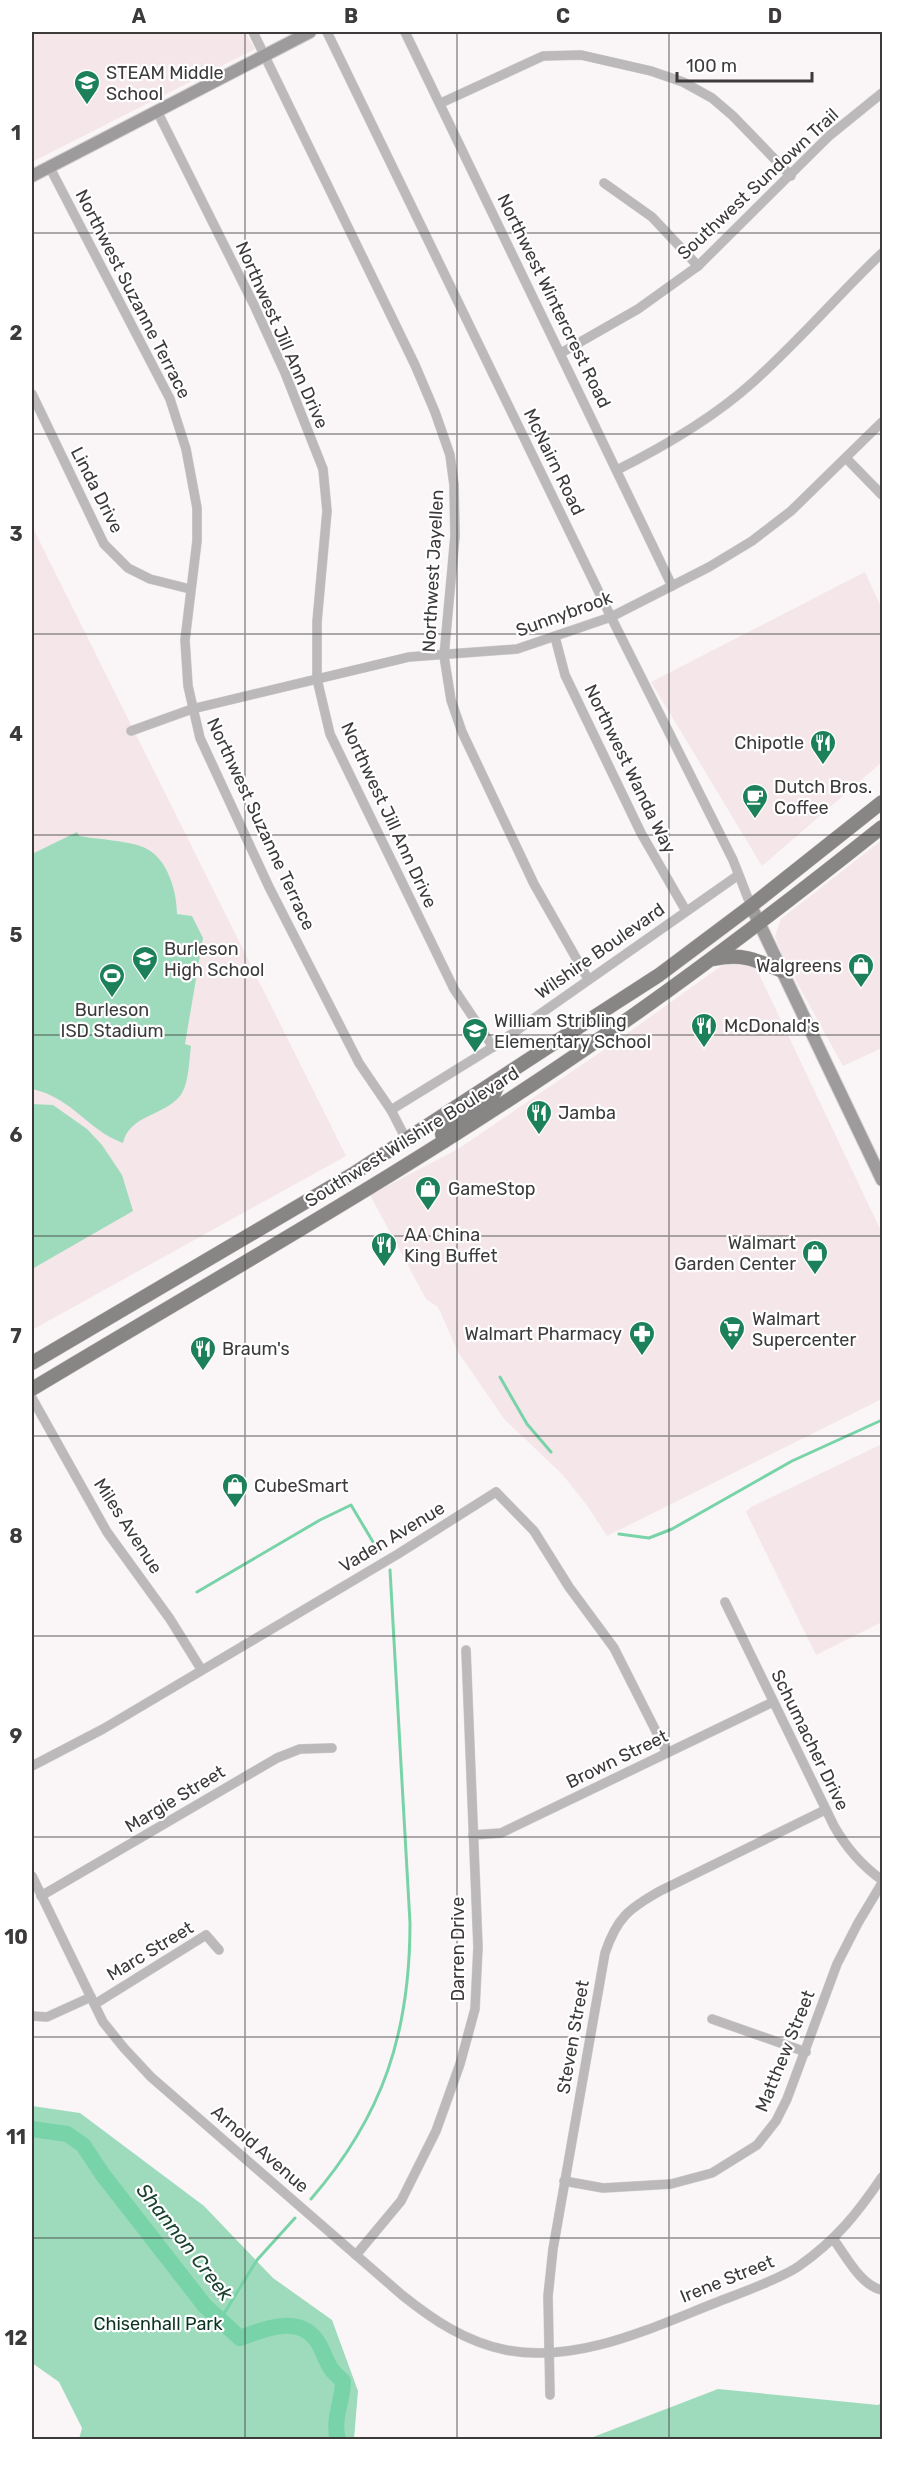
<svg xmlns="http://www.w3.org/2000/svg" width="914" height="2471" font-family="Rubik,sans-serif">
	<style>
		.built { fill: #f5e7e9 }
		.green { fill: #9edbbd }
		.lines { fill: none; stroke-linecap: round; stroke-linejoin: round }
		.stream { stroke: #78d3a8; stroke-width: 3 }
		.river { stroke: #78d3a8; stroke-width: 16 }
		.street-casing { stroke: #d4d0d0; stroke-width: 10 }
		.secondary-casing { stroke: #d4d0d0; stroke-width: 14 }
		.primary-casing { stroke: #d4d0d0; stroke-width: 15 }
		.street { stroke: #bbb9b9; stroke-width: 9 }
		.secondary { stroke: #9d9b9b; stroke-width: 12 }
		.primary { stroke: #888585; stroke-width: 14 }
		.grid { fill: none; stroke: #3c3a3a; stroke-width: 1.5; stroke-opacity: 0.55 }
		.labels { text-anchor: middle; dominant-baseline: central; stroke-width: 4.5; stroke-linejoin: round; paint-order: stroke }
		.poi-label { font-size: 18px; fill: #3c3a3a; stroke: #fff; text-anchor: start }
		.street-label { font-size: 18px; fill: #3c3a3a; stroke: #fff }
		.park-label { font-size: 18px; fill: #0a3323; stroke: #fff }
		.water-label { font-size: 20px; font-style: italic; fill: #1c4331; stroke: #fff }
		.neatline { fill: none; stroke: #3c3a3a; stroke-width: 2 }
		.grid-label { font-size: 20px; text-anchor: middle; font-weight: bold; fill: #3c3a3a }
	</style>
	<rect width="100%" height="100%" fill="#faf5f6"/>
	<g class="built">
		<path d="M32 32H245L255 49 32 162Z"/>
		<path d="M32 526 346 1156 32 1330Z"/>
		<path d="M865 572 882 609V762L762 866 651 682Z"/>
		<path d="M882 840V1048L843 1066 784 959 775 936 781 919Z"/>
		<path d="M728 961 751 964 759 974 882 1233V1399L607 1536 586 1504 562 1474 505 1420 458 1352 438 1307 426 1299 370 1195 458 1149 614 1043Z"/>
		<path d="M882 1444V1622L816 1655 746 1512 751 1507Z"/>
	</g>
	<g class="green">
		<path d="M77 832 79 836C95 839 134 841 147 849 168 860 177 892 177 914L192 916 203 938 185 1044 191 1046C189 1060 189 1085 180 1096 164 1116 129 1115 123 1143 87 1130 73 1098 32 1089V854Z"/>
		<path d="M32 1104 53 1105 87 1129 102 1145 122 1175 133 1211 32 1269Z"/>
		<path d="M32 2106 80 2113 204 2206 273 2278 332 2320 358 2391 354 2439H79L82 2428 59 2382 32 2363Z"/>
		<path d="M718 2389 878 2405 882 2403V2439H588Z"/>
	</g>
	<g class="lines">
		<g class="stream">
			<path d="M500 1377 527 1424 551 1452"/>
			<path d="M619 1534 649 1538 672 1529 792 1461 882 1420"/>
			<path d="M197 1592 320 1520 351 1505 379 1552"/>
			<path d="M311 2199C383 2116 410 2033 410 1923L390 1570"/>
			<path d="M220 2320 257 2260 295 2218"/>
		</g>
		<path class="river" d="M32 2129 67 2134 83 2145 103 2175 205 2306 240 2338C267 2328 303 2313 320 2346 329 2364 326 2366 343 2381 343 2401 332 2419 338 2440"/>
		<defs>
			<g id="street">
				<path d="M253 32 415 365 435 412 450 455 454 485 455 536 444 656 451 700 462 732 534 884 588 979"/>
				<path d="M327 32 611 617 733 860 751 906"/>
				<path d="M405 32 672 586"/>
				<path d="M441 103 543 56 581 55 651 71 683 82 712 98 733 116 791 176"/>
				<path d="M157 111 254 305 285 373 323 469 327 511 317 622V679L330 734 454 989 493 1047"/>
				<path d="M49 166 170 399 186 449 197 508V541L185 640 188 686 200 738 269 887 359 1063 391 1110 407 1141"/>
				<path d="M604 183 652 217 698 266"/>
				<path d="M561 353 638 309 698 266 829 136 882 93"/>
				<path d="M32 394 104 544 128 568 150 579 190 589"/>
				<path d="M846 458 882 495"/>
				<path d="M617 470C665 446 712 419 752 383 798 342 838 295 882 253"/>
				<path d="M555 637 565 675 641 833 686 911"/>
				<path d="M131 731 192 709 409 657 517 649 611 617 709 567 752 541 791 511 882 422"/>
				<path d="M391 1110 493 1047 737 876"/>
				<path d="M32 1398 107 1532 170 1619 201 1669"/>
				<path d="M725 1602 834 1826C847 1849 861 1865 882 1880"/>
				<path d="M32 1766 103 1729 398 1554 496 1492 534 1531 569 1587 614 1648 667 1753"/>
				<path d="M473 1835 501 1833 773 1702"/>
				<path d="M32 1876 103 2022 124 2048 151 2077 402 2295C433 2320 466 2342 506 2350 579 2364 653 2327 720 2301 741 2293 782 2278 799 2266 836 2240 857 2214 882 2177"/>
				<path d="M41 1896 277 1758 300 1749 332 1748"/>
				<path d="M95 2004 206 1935 219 1950"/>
				<path d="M32 2016 47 2017 91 1997"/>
				<path d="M712 2019 806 2052"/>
				<path d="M564 2181 603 2188 671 2184 712 2173 757 2145 776 2121 787 2099 837 1964 858 1923 882 1883"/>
				<path d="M834 2240C846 2256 861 2286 882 2290"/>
				<path d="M356 2255 401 2201 436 2131 460 2064 475 2009 478 1947 466 1650"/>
				<path d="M550 2395 548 2296 553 2249 605 1953C617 1918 628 1909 660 1891L825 1810"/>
			</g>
			<g id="secondary">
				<path d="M32 176 310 32"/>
				<path d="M751 906 882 1180"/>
			</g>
			<g id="primary">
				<path d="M714 959C743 953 756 960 782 971"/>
				<path d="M444 1141 442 1134 447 1127 492 1097 500 1081"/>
				<path d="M32 1363 353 1174 614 1004 659 975 751 906 882 802"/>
				<path d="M32 1389C225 1273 423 1162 608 1033 702 968 793 898 882 827"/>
			</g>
		</defs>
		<use href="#street" class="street-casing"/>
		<use href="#secondary" class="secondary-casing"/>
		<use href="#primary" class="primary-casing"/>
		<use href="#street" class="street"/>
		<use href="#secondary" class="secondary"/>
		<use href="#primary" class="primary"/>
	</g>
	<path class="grid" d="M245 32V2440M457 32V2440M669 32V2440M32 233H882M32 434H882M32 634H882M32 835H882M32 1035H882M32 1236H882M32 1436H882M32 1636H882M32 1837H882M32 2037H882M32 2238H882"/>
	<defs>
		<symbol id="school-pin" viewBox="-11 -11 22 30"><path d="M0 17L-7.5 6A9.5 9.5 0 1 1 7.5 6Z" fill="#1c815a" stroke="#fff"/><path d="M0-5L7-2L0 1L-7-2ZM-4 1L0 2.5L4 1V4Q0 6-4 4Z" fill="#fff"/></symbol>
		<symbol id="restaurant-pin" viewBox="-11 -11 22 30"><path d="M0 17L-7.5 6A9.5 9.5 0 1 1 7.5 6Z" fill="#1c815a" stroke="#fff"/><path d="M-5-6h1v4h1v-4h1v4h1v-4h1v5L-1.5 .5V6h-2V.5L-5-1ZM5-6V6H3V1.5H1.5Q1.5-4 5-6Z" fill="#fff"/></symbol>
		<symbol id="cafe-pin" viewBox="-11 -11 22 30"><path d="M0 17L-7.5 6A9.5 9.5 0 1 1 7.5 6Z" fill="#1c815a" stroke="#fff"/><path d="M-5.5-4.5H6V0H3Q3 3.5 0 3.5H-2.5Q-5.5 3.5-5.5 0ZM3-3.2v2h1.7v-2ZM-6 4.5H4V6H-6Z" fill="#fff"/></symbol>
		<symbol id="shop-pin" viewBox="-11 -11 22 30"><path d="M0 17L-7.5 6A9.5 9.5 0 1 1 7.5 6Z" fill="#1c815a" stroke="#fff"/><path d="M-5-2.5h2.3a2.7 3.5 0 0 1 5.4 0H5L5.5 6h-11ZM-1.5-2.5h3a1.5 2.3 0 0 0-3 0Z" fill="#fff"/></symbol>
		<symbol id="stadium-pin" viewBox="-11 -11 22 30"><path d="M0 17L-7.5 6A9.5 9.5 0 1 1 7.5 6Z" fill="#1c815a" stroke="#fff"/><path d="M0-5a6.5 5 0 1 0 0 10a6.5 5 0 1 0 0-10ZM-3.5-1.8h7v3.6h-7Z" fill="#fff"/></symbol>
		<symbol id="supermarket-pin" viewBox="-11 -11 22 30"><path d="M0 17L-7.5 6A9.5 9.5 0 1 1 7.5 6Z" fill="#1c815a" stroke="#fff"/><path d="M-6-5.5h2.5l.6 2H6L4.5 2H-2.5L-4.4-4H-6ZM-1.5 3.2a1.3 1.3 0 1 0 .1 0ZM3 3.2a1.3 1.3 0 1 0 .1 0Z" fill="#fff"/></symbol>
		<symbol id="pharmacy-pin" viewBox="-11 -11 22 30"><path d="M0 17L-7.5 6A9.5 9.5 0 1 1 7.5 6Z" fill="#1c815a" stroke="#fff"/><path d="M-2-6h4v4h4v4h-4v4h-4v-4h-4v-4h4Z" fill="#fff"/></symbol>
	</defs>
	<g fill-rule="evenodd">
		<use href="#school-pin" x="72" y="68" width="30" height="40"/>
		<use href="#restaurant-pin" x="808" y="728" width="30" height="40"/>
		<use href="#cafe-pin" x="740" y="782" width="30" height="40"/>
		<use href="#school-pin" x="130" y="944" width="30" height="40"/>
		<use href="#shop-pin" x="846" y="951" width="30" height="40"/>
		<use href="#stadium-pin" x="97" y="961" width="30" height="40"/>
		<use href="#restaurant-pin" x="689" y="1011" width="30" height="40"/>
		<use href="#school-pin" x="460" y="1016" width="30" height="40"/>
		<use href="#restaurant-pin" x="524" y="1098" width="30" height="40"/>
		<use href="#shop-pin" x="413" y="1174" width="30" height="40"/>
		<use href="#restaurant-pin" x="369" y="1230" width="30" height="40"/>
		<use href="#shop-pin" x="800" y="1238" width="30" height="40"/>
		<use href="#supermarket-pin" x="717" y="1314" width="30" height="40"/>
		<use href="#pharmacy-pin" x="627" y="1319" width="30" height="40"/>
		<use href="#restaurant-pin" x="188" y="1334" width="30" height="40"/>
		<use href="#shop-pin" x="220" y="1471" width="30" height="40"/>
	</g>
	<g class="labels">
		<g class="poi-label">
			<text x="106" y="73">STEAM Middle<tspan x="106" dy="21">School</tspan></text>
			<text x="804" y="743" text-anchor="end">Chipotle</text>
			<text x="774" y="787">Dutch Bros.<tspan x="774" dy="21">Coffee</tspan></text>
			<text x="164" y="949">Burleson<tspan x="164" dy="21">High School</tspan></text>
			<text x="842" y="966" text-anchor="end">Walgreens</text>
			<text x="112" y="1010" text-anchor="middle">Burleson<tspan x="112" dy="21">ISD Stadium</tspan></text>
			<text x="494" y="1021">William Stribling<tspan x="494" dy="21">Elementary School</tspan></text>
			<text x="724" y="1026">McDonald's</text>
			<text x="558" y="1113">Jamba</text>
			<text x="448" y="1189">GameStop</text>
			<text x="404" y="1235">AA China<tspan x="404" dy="21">King Buffet</tspan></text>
			<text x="796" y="1243" text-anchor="end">Walmart<tspan x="796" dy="21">Garden Center</tspan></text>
			<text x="752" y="1319">Walmart<tspan x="752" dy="21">Supercenter</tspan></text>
			<text x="622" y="1334" text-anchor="end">Walmart Pharmacy</text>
			<text x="222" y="1349">Braum's</text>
			<text x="254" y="1486">CubeSmart</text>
		</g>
		<g class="street-label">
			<text transform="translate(758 184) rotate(-43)">Southwest Sundown Trail</text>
			<text transform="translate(133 294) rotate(63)">Northwest Suzanne Terrace</text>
			<text transform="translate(554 301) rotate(64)">Northwest Wintercrest Road</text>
			<text transform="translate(282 335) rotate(66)">Northwest Jill Ann Drive</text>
			<text transform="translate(554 462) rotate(64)">McNairn Road</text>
			<text transform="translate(97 490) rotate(63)">Linda Drive</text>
			<text transform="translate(433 571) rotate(-87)">Northwest Jayellen</text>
			<text transform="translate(564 614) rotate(-20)">Sunnybrook</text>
			<text transform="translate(630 769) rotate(64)">Northwest Wanda Way</text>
			<text transform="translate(389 815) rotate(65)">Northwest Jill Ann Drive</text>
			<text transform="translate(261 824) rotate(65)">Northwest Suzanne Terrace</text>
			<text transform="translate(600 951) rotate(-35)">Wilshire Boulevard</text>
			<text transform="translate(412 1137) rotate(-32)">Southwest Wilshire Boulevard</text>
			<text transform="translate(128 1526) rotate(57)">Miles Avenue</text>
			<text transform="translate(392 1537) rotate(-31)">Vaden Avenue</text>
			<text transform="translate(810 1740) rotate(64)">Schumacher Drive</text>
			<text transform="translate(617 1759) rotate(-26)">Brown Street</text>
			<text transform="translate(175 1799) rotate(-31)">Margie Street</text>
			<text transform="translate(458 1949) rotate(-90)">Darren Drive</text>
			<text transform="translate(150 1951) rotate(-31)">Marc Street</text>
			<text transform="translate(573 2037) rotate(-80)">Steven Street</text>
			<text transform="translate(785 2051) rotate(-68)">Matthew Street</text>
			<text transform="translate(260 2149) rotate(41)">Arnold Avenue</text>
			<text transform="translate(727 2279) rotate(-22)">Irene Street</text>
		</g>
		<g class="park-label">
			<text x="158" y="2324">Chisenhall Park</text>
		</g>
		<g class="water-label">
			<text transform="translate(185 2242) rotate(52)">Shannon Creek</text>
		</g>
	</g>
	<rect width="914" height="2471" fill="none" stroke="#ffffff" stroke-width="66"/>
	<path d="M677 72v9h135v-9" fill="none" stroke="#3c3a3a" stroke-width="3"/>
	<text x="686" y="72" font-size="18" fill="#3c3a3a" stroke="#ffffff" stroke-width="4.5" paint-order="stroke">100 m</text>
	<rect x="33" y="33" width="848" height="2405" class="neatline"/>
	<g class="grid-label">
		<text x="139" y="23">A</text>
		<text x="351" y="23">B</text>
		<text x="563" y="23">C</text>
		<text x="775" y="23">D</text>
		<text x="16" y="140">1</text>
		<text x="16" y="340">2</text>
		<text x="16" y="541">3</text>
		<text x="16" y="741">4</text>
		<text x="16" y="942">5</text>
		<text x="16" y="1142">6</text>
		<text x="16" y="1343">7</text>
		<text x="16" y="1543">8</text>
		<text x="16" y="1743">9</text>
		<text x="16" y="1944">10</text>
		<text x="16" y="2144">11</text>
		<text x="16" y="2345">12</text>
	</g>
</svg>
